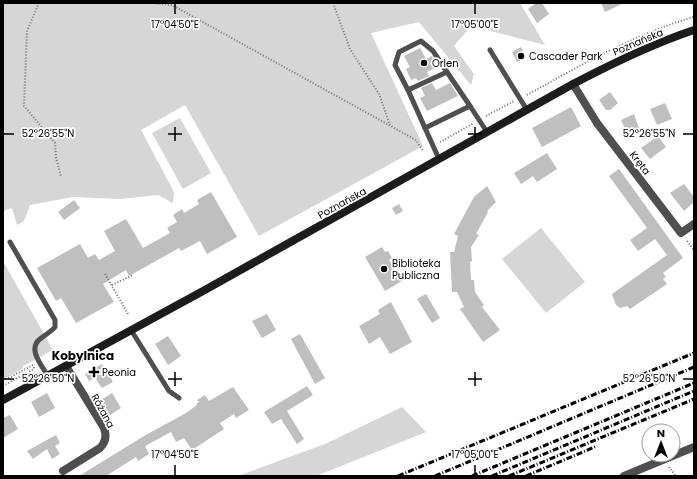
<svg xmlns="http://www.w3.org/2000/svg" width="697" height="479" font-family="Poppins,sans-serif">
	<style>
		.green { fill: #d6d6d6 }
		.building { fill: #bfbfbf }
		.lines { fill: none; stroke-linecap: round; stroke-linejoin: round }
		.path { stroke: #717171; stroke-width: 2; stroke-dasharray: 1 2; stroke-linecap: butt }
		.lane { stroke: #4f4f4f; stroke-width: 5 }
		.street { stroke: #4f4f4f; stroke-width: 8 }
		.secondary { stroke: #1c1c1c; stroke-width: 8 }
		.rail { stroke: #000; stroke-width: 3; stroke-dasharray: 6 2 1 2; stroke-linecap: butt }
		.ticks { fill: none; stroke: #000; stroke-width: 1.5 }
		.poi-dot { fill: #000; stroke: #fff; stroke-width: 1.5 }
		.labels { text-anchor: middle; dominant-baseline: central; stroke-width: 3.5; stroke-linejoin: round; paint-order: stroke }
		.street-label { font-size: 10px; fill: #000; stroke: #fff }
		.poi-label { font-size: 10px; fill: #000; stroke: #fff; text-anchor: start }
		.quarter-label { font-size: 12px; font-weight: bold; fill: #000; stroke: #fff }
		.ticks-label { font-size: 10px; text-anchor: middle; fill: #000; stroke: #fff; stroke-width: 3.5; stroke-linejoin: round; paint-order: stroke }
	</style>
	<rect width="100%" height="100%" fill="#fff"/>
	<g class="green">
		<path d="M3 3H520L545 45 471 26 454 46 474 74 471 85 419 22 371 33 423 146 259 236 185 105 141 130 174 192 173 203 158 195 120 199 73 197 30 205 24 221 17 225 12 208 3 211Z"/>
		<path d="M180 118 211 173 183 189 152 133Z"/>
		<path d="M541 228 585 282 546 313 502 259Z"/>
		<path d="M3 261 53 350 23 366V368L3 380Z"/>
		<path d="M402 407 426 432 316 476H238L325 444Z"/>
	</g>
	<g class="building">
		<path d="M536 3H542L549 14 537 23 528 9Z"/>
		<path d="M601 3H624L605 12Z"/>
		<path d="M521 47 526 57 517 62 512 52Z"/>
		<path d="M420 48 426 59 432 56 437 67 427 72 429 76 418 81 416 78 411 80 406 69 410 67 404 56Z"/>
		<path d="M432 83 436 90 450 83 458 96 427 111 420 98 425 96 421 88Z"/>
		<path d="M610 92 618 103 610 110H606L599 100Z"/>
		<path d="M665 103 672 119 657 125 650 109Z"/>
		<path d="M571 107 581 126 542 147 532 128Z"/>
		<path d="M634 114 639 128 627 133 621 120Z"/>
		<path d="M658 136 666 147 650 159 641 148Z"/>
		<path d="M547 153 557 169 537 182 533 176 521 184 514 173Z"/>
		<path d="M619 169 683 258 663 273 666 277 663 279 667 284 630 309 627 306 620 308 616 305 612 294 667 255 655 239 638 251 630 240 647 228 609 176Z"/>
		<path d="M684 184 694 197V202L684 211 670 193Z"/>
		<path d="M487 186 496 202 487 211 488 212 476 234 479 235 471 247 472 261 470 262 471 280H474L475 292 484 305 482 307 500 330 483 342 460 309 464 307 457 292H452L450 252H454L458 236 454 234 474 197Z"/>
		<path d="M211 192 237 237 207 254 200 241 181 251 179 248 129 276 126 270 103 284 114 302 76 323 61 298 56 301 37 268 80 244 88 258 95 254 99 260 115 251 104 231 126 219 143 248 170 233 167 228 177 222 173 215 182 209 184 213 199 204 197 200Z"/>
		<path d="M74 200 80 208 64 220 58 212Z"/>
		<path d="M399 204 403 211 396 215 392 208Z"/>
		<path d="M382 247 385 252 388 251 392 258 389 260 402 281 385 291 365 257Z"/>
		<path d="M426 294 440 318 432 323 417 299Z"/>
		<path d="M391 302 412 342 390 354 380 337 369 344 359 326 380 314 378 310Z"/>
		<path d="M267 314 276 330 262 338 252 321Z"/>
		<path d="M300 334 325 378 315 384 291 339Z"/>
		<path d="M168 336 181 356 168 365 155 344Z"/>
		<path d="M102 364 113 382 102 388 95 378 89 381 85 374Z"/>
		<path d="M307 386 313 395 287 411 304 439 297 444 281 419 272 424 264 412Z"/>
		<path d="M233 387 249 410 236 418 234 414 220 423 224 429 192 450 184 438 176 442 171 432 145 446 149 454 138 461 136 457 106 476H79L144 436 186 413 197 405 196 404 199 402 197 400 205 395 209 401Z"/>
		<path d="M47 393 55 408 39 417 31 402Z"/>
		<path d="M112 393 121 408 110 415 101 400Z"/>
		<path d="M10 415 18 429 3 438V418Z"/>
		<path d="M56 435 60 443 55 446 60 454 52 459 47 449 33 459 27 451Z"/>
	</g>
	<g class="lines">
		<g class="path">
			<path d="M39 3 27 31 24 106 55 143 56 158 61 176"/>
			<path d="M153 3 172 5 416 140 423 151"/>
			<path d="M333 3 350 49 379 94 390 125"/>
			<path d="M527 95C581 65 634 34 694 17"/>
			<path d="M486 116 514 101"/>
			<path d="M440 142 474 123"/>
			<path d="M687 241 694 250"/>
			<path d="M105 274 128 314"/>
			<path d="M112 285 133 275"/>
			<path d="M3 381 33 365"/>
			<path d="M3 386 34 369V367"/>
			<path d="M669 467 676 476"/>
		</g>
		<g class="lane">
			<path d="M490 50 527 110"/>
			<path d="M408 90 395 65 399 52 421 41 433 51 447 72"/>
			<path d="M425 128 408 90 447 72 470 106"/>
			<path d="M439 159 425 128 470 106 487 132"/>
			<path d="M10 242 55 320V327C51 332 46 334 40 339 27 349 42 366 48 376"/>
			<path d="M131 330 169 391 179 398"/>
		</g>
		<g class="street">
			<path d="M573 84 597 123 681 233 694 224"/>
			<path d="M63 471 100 448C106 442 107 436 104 428L66 366"/>
			<path d="M624 476 694 447"/>
		</g>
		<path class="secondary" d="M3 400 203 291 573 84C613 63 652 44 694 30"/>
		<g class="rail">
			<path d="M398 476 694 353"/>
			<path d="M435 476 694 367"/>
			<path d="M472 476 694 383"/>
			<path d="M492 476 694 391"/>
			<path d="M509 476 694 399"/>
			<path d="M526 476 597 446"/>
		</g>
	</g>
	<path class="ticks" d="M175 4V14M475 4V14M175 127V141M475 127V141M4 134H14M168 134H182M468 134H482M683 134H693M175 372V386M475 372V386M4 379H14M168 379H182M468 379H482M683 379H693M175 465V475M475 465V475"/>
	<g class="poi-dot">
		<circle cx="521" cy="56" r="4"/>
		<circle cx="424" cy="63" r="4"/>
		<circle cx="384" cy="269" r="4"/>
		<path d="M92 366h4v4h4v4h-4v4h-4v-4h-4v-4h4z"/>
	</g>
	<g class="labels">
		<g class="street-label">
			<text transform="translate(638 42) rotate(-23)">Poznańska</text>
			<text transform="translate(640 163) rotate(52)">Kręta</text>
			<text transform="translate(342 203) rotate(-29)">Poznańska</text>
			<text transform="translate(103 411) rotate(61)">Różana</text>
		</g>
		<g class="poi-label">
			<text x="529" y="56">Cascader Park</text>
			<text x="432" y="63">Orlen</text>
			<text x="392" y="263">Biblioteka<tspan x="392" dy="12">Publiczna</tspan></text>
			<text x="102" y="372">Peonia</text>
		</g>
		<g class="quarter-label">
			<text x="83" y="355">Kobylnica</text>
		</g>
	</g>
	<g class="ticks-label">
		<text x="175" y="28">17°04'50"E</text>
		<text x="475" y="28">17°05'00"E</text>
		<text x="48" y="137">52°26'55"N</text>
		<text x="649" y="137">52°26'55"N</text>
		<text x="48" y="382">52°26'50"N</text>
		<text x="649" y="382">52°26'50"N</text>
		<text x="175" y="458">17°04'50"E</text>
		<text x="475" y="458">17°05'00"E</text>
	</g>
	<rect width="697" height="479" fill="none" stroke="#000000" stroke-width="8"/>
	<g transform="translate(661 443)"><circle r="19" fill="#ffffff" stroke="#999999"/>
	<path d="M0-3L7 15L0 10L-7 15Z" fill="#000000"/>
	<text y="-6" font-size="11" font-weight="bold" text-anchor="middle" fill="#000000">N</text>
	</g>
</svg>
